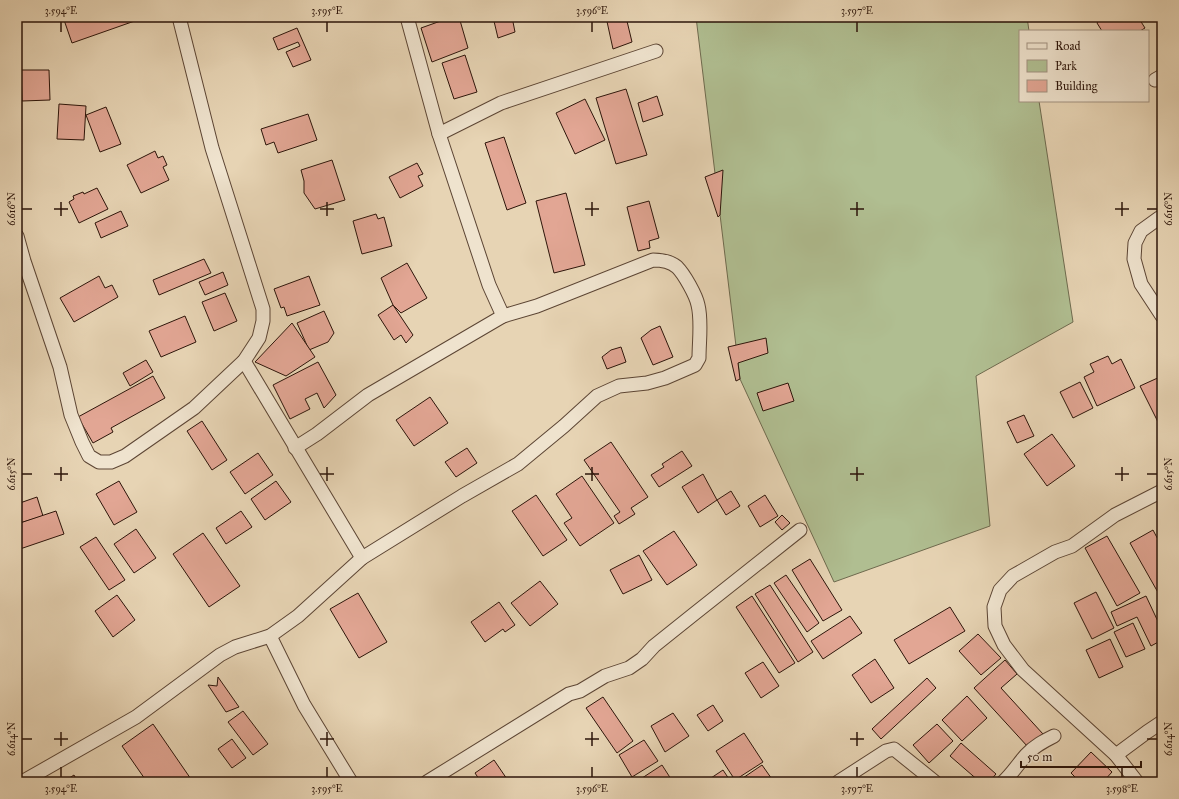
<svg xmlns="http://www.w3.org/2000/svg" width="1179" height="799" font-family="'IM FELL Great Primer',serif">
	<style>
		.green { fill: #b0be91; stroke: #6e6a4e }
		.building { fill: #e2a694; stroke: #2d150a }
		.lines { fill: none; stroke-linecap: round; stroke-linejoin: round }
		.street-casing { stroke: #5c4534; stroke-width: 15 }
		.street { stroke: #efe3ce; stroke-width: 13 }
		.ticks { fill: none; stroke: #2d150a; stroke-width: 1.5 }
		.neatline { fill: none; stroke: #2d150a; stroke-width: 1.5 }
		.ticks-label { font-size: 10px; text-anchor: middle; fill: #2d150a }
	</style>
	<rect width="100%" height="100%" fill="#e7d4b4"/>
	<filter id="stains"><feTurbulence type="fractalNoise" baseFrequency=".005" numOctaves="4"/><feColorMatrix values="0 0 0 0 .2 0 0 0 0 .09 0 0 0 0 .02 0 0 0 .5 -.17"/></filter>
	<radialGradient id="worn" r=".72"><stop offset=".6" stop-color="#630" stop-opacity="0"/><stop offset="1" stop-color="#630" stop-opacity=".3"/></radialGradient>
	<path class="green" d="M696 17H1027L1029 31H1020V101H1039L1073 322 976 376 990 526 834 582 740 379Z"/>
	<g class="building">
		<path d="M63 17H146L72 43Z"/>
		<path d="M426 17H436L427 20Z"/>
		<path d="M452 17H459L468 48 432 62 421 28Z"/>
		<path d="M493 17H512L515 32 498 38Z"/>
		<path d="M606 17H626L632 42 613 49Z"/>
		<path d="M1100 17H1138L1145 28 1140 31H1102L1097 23 1100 18Z"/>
		<path d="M297 28 311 60 293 67 286 52 300 46 298 42 278 50 273 38Z"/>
		<path d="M465 55 477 92 454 99 442 63Z"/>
		<path d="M21 70H49L50 100 22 101Z"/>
		<path d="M626 89 647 155 616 164 596 98Z"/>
		<path d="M657 96 663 115 643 122 638 103Z"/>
		<path d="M585 99 605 140 575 154 556 113Z"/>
		<path d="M59 104 86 106 84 140 57 139Z"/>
		<path d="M106 107 121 144 100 152 86 115Z"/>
		<path d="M308 114 317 140 278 153 274 142 266 145 261 129Z"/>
		<path d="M504 137 526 203 507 210 485 143Z"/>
		<path d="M155 151 158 158 163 156 167 165 163 167 169 180 141 193 127 165Z"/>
		<path d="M332 160 345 200 315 209 304 193V181L301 170Z"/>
		<path d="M417 163 423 174 418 176 423 186 400 198 389 177Z"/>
		<path d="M723 170 720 215 718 217 705 177Z"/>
		<path d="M97 188 108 209 79 223 69 202 74 199 73 196 83 192 84 194Z"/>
		<path d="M566 193 585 265 554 273 536 201Z"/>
		<path d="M649 201 659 238 649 241 650 248 638 251 627 207Z"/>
		<path d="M121 211 128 226 101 238 95 223Z"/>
		<path d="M376 214 378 219 384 217 392 246 362 254 353 221Z"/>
		<path d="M204 259 211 273 159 295 153 280Z"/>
		<path d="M407 263 427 298 401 313 393 305 381 278Z"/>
		<path d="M223 272 228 285 205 295 199 282Z"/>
		<path d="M99 276 105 288 112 285 118 297 74 322 60 298Z"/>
		<path d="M309 276 320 305 287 316 284 307 281 308 274 289Z"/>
		<path d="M225 293 237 321 214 331 202 302Z"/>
		<path d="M393 305 413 335 406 343 401 335 394 340 378 315Z"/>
		<path d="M324 311 334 333 328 342 309 350 297 323Z"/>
		<path d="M185 316 196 342 161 357 149 331Z"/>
		<path d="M292 323 315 357 286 376 255 362Z"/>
		<path d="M660 326 673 357 653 365 641 338 651 330Z"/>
		<path d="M766 338 768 353 738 363 740 379 736 381 728 347Z"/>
		<path d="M621 347 626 362 607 369 602 357 611 350Z"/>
		<path d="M1108 356 1112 364 1121 359 1135 388 1097 406 1084 377 1094 372 1090 364Z"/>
		<path d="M146 360 153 372 130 386 123 373Z"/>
		<path d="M318 362 336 395 324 408 317 393 305 399 310 409 290 419 273 385Z"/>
		<path d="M153 376 165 398 111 428 113 432 93 443 78 417Z"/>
		<path d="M1162 376V425L1160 426 1140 386Z"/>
		<path d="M1080 382 1093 408 1073 418 1060 392Z"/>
		<path d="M788 383 794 401 763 411 757 393Z"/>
		<path d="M430 397 448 423 414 446 396 420Z"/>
		<path d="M1024 415 1034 436 1017 443 1007 422Z"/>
		<path d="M202 421 227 460 212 470 187 431Z"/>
		<path d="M1052 434 1075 466 1047 486 1024 454Z"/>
		<path d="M611 442 648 497 631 508 635 514 619 524 614 516 620 512 584 460Z"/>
		<path d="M467 448 477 463 456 477 445 462Z"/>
		<path d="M682 451 692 466 659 487 651 475 664 467 662 464Z"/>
		<path d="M258 453 273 475 245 494 230 472Z"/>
		<path d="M703 474 717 500 698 513 682 487Z"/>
		<path d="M582 476 614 523 580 546 564 523 572 518 556 494Z"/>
		<path d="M119 481 137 512 114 525 96 494Z"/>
		<path d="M276 481 291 502 265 520 251 499Z"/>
		<path d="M731 491 740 506 726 515 717 500Z"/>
		<path d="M536 495 567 540 543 556 512 511Z"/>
		<path d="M765 495 778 516 760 527 748 506Z"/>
		<path d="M37 497 43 516 17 524V504Z"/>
		<path d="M56 511 64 534 17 550V524Z"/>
		<path d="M241 511 252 527 226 544 216 528Z"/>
		<path d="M782 515 790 523 782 530 775 522Z"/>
		<path d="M136 529 156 558 134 573 114 544Z"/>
		<path d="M1153 530 1162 547V595L1160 596 1130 543Z"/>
		<path d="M674 531 697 565 667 585 643 551Z"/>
		<path d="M203 533 240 586 209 607 173 554Z"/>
		<path d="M1107 536 1140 593 1117 606 1085 548Z"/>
		<path d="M96 537 125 580 109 590 80 547Z"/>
		<path d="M639 555 652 580 623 594 610 570Z"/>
		<path d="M810 559 842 610 823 621 792 570Z"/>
		<path d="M786 575 819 623 807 632 774 583Z"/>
		<path d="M540 581 558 604 530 626 511 603Z"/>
		<path d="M770 585 813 652 798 662 755 594Z"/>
		<path d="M1096 592 1114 628 1092 639 1074 603Z"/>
		<path d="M358 593 387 642 359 658 330 609Z"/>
		<path d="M117 595 135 620 113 637 95 611Z"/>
		<path d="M752 596 795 663 779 673 736 607Z"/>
		<path d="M1146 596 1162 630V640L1151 646 1137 617 1117 626 1111 612Z"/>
		<path d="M499 602 515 625 505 632 503 629 485 642 471 622Z"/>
		<path d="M950 607 965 631 909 664 894 640Z"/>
		<path d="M850 616 862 633 823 659 811 641Z"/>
		<path d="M1133 623 1145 649 1126 657 1114 632Z"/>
		<path d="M978 634 1001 658 981 675 959 651Z"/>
		<path d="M1110 639 1123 667 1099 678 1086 650Z"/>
		<path d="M875 659 894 688 871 703 852 675Z"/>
		<path d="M1005 660 1017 674 1001 688 1043 734 1028 747 974 688Z"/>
		<path d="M763 662 779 686 761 698 745 673Z"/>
		<path d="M17 673 22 679 17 683Z"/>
		<path d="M218 677 239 707 226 712 208 685 217 686Z"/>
		<path d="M927 678 936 688 881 739 872 729Z"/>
		<path d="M967 696 987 718 962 741 942 720Z"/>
		<path d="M603 697 633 741 617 753 586 708Z"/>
		<path d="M713 705 723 721 708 731 697 715Z"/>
		<path d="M243 711 268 744 253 755 228 722Z"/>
		<path d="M673 713 689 736 665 752 651 726Z"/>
		<path d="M153 724 193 782H147L122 746Z"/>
		<path d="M937 724 953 741 929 763 913 745Z"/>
		<path d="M744 733 763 762 735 780 716 751Z"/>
		<path d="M232 739 246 758 232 768 218 749Z"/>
		<path d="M644 740 658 761 632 777 619 755Z"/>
		<path d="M961 743 996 774 989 782H980L950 756Z"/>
		<path d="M1091 752 1112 772 1103 782H1080L1071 773Z"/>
		<path d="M494 760 509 782H481L475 773Z"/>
		<path d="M662 765 671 779 666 782H636Z"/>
		<path d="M762 765 774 782H737Z"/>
		<path d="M723 770 731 782H709L708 780Z"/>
		<path d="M74 775 78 782H63Z"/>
	</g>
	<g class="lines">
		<defs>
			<g id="street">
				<path d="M1155 80 1162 76"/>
				<path d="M439 134 501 103 656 51"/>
				<path d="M1159 218 1141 231 1135 243 1134 259 1141 284 1162 316"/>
				<path d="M17 236 24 261 60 367 71 415 82 442 89 456 99 462H111L125 456 194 408 244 361 259 338 263 321V309L212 148 179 17"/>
				<path d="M244 361 362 558"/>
				<path d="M295 448 317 434 368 395 503 316 489 285 439 134 407 17"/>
				<path d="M270 636 304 705 351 782"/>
				<path d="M1116 755 1147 732 1162 722"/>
				<path d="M22 782 136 717 220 655 235 647 270 636 298 616 362 558 462 496 518 464 564 426 597 396 619 386 647 383 665 378 695 365 699 358C699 341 702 321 698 305 696 295 684 274 677 267 670 261 661 260 653 260L537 306 503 316"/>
				<path d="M427 782 569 694 580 691 605 676 629 668 642 659 654 646 694 614 800 530"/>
				<path d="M838 782 886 751 894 749 935 782"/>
				<path d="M1003 782C1012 774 1018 764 1026 755 1034 746 1044 741 1054 736"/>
				<path d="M1137 782 1116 755 1023 670 1004 645 995 626 994 607 1000 590 1013 576 1055 552 1072 546 1115 515 1162 491"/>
			</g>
		</defs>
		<use href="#street" class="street-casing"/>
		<use href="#street" class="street"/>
	</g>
	<path class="ticks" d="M61 22V32M327 22V32M592 22V32M857 22V32M61 202V216M327 202V216M592 202V216M857 202V216M1122 202V216M22 209H32M54 209H68M320 209H334M585 209H599M850 209H864M1115 209H1129M1147 209H1157M61 467V481M327 467V481M592 467V481M857 467V481M1122 467V481M22 474H32M54 474H68M320 474H334M585 474H599M850 474H864M1115 474H1129M1147 474H1157M61 732V746M327 732V746M592 732V746M857 732V746M22 739H32M54 739H68M320 739H334M585 739H599M850 739H864M1147 739H1157M61 767V777M327 767V777M592 767V777M857 767V777M1122 767V777"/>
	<rect width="1179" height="799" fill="none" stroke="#e7d4b4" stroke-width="44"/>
	<rect x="1019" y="30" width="130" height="72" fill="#efe3ce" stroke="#a19180"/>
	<rect x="1027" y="43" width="20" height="6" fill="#efe3ce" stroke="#a19180"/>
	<text x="1055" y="50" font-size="12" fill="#2d150a">Road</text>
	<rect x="1027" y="60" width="20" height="12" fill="#b0be91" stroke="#a19180"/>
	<text x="1055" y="70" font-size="12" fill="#2d150a">Park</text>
	<rect x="1027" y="80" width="20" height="12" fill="#e2a694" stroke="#a19180"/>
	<text x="1055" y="90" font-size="12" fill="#2d150a">Building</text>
	<path d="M1021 761v6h120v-6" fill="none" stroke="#2d150a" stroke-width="2"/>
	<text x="1027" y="761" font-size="12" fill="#2d150a" stroke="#efe3ce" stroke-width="3" paint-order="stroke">50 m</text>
	<rect x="22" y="22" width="1135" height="755" class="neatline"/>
	<g class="ticks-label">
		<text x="61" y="14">3.594°E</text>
		<text x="327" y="14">3.595°E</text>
		<text x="592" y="14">3.596°E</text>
		<text x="857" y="14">3.597°E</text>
		<text transform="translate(11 209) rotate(-90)" y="4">6.616°N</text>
		<text transform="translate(1168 209) rotate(-90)" y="4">6.616°N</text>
		<text transform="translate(11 474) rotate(-90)" y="4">6.615°N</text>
		<text transform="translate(1168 474) rotate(-90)" y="4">6.615°N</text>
		<text transform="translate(11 739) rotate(-90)" y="4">6.614°N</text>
		<text transform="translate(1168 739) rotate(-90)" y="4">6.614°N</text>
		<text x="61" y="792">3.594°E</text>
		<text x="327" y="792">3.595°E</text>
		<text x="592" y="792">3.596°E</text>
		<text x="857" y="792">3.597°E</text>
		<text x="1122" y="792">3.598°E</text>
	</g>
	<rect width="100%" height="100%" filter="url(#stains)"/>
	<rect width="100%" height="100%" fill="url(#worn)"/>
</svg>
